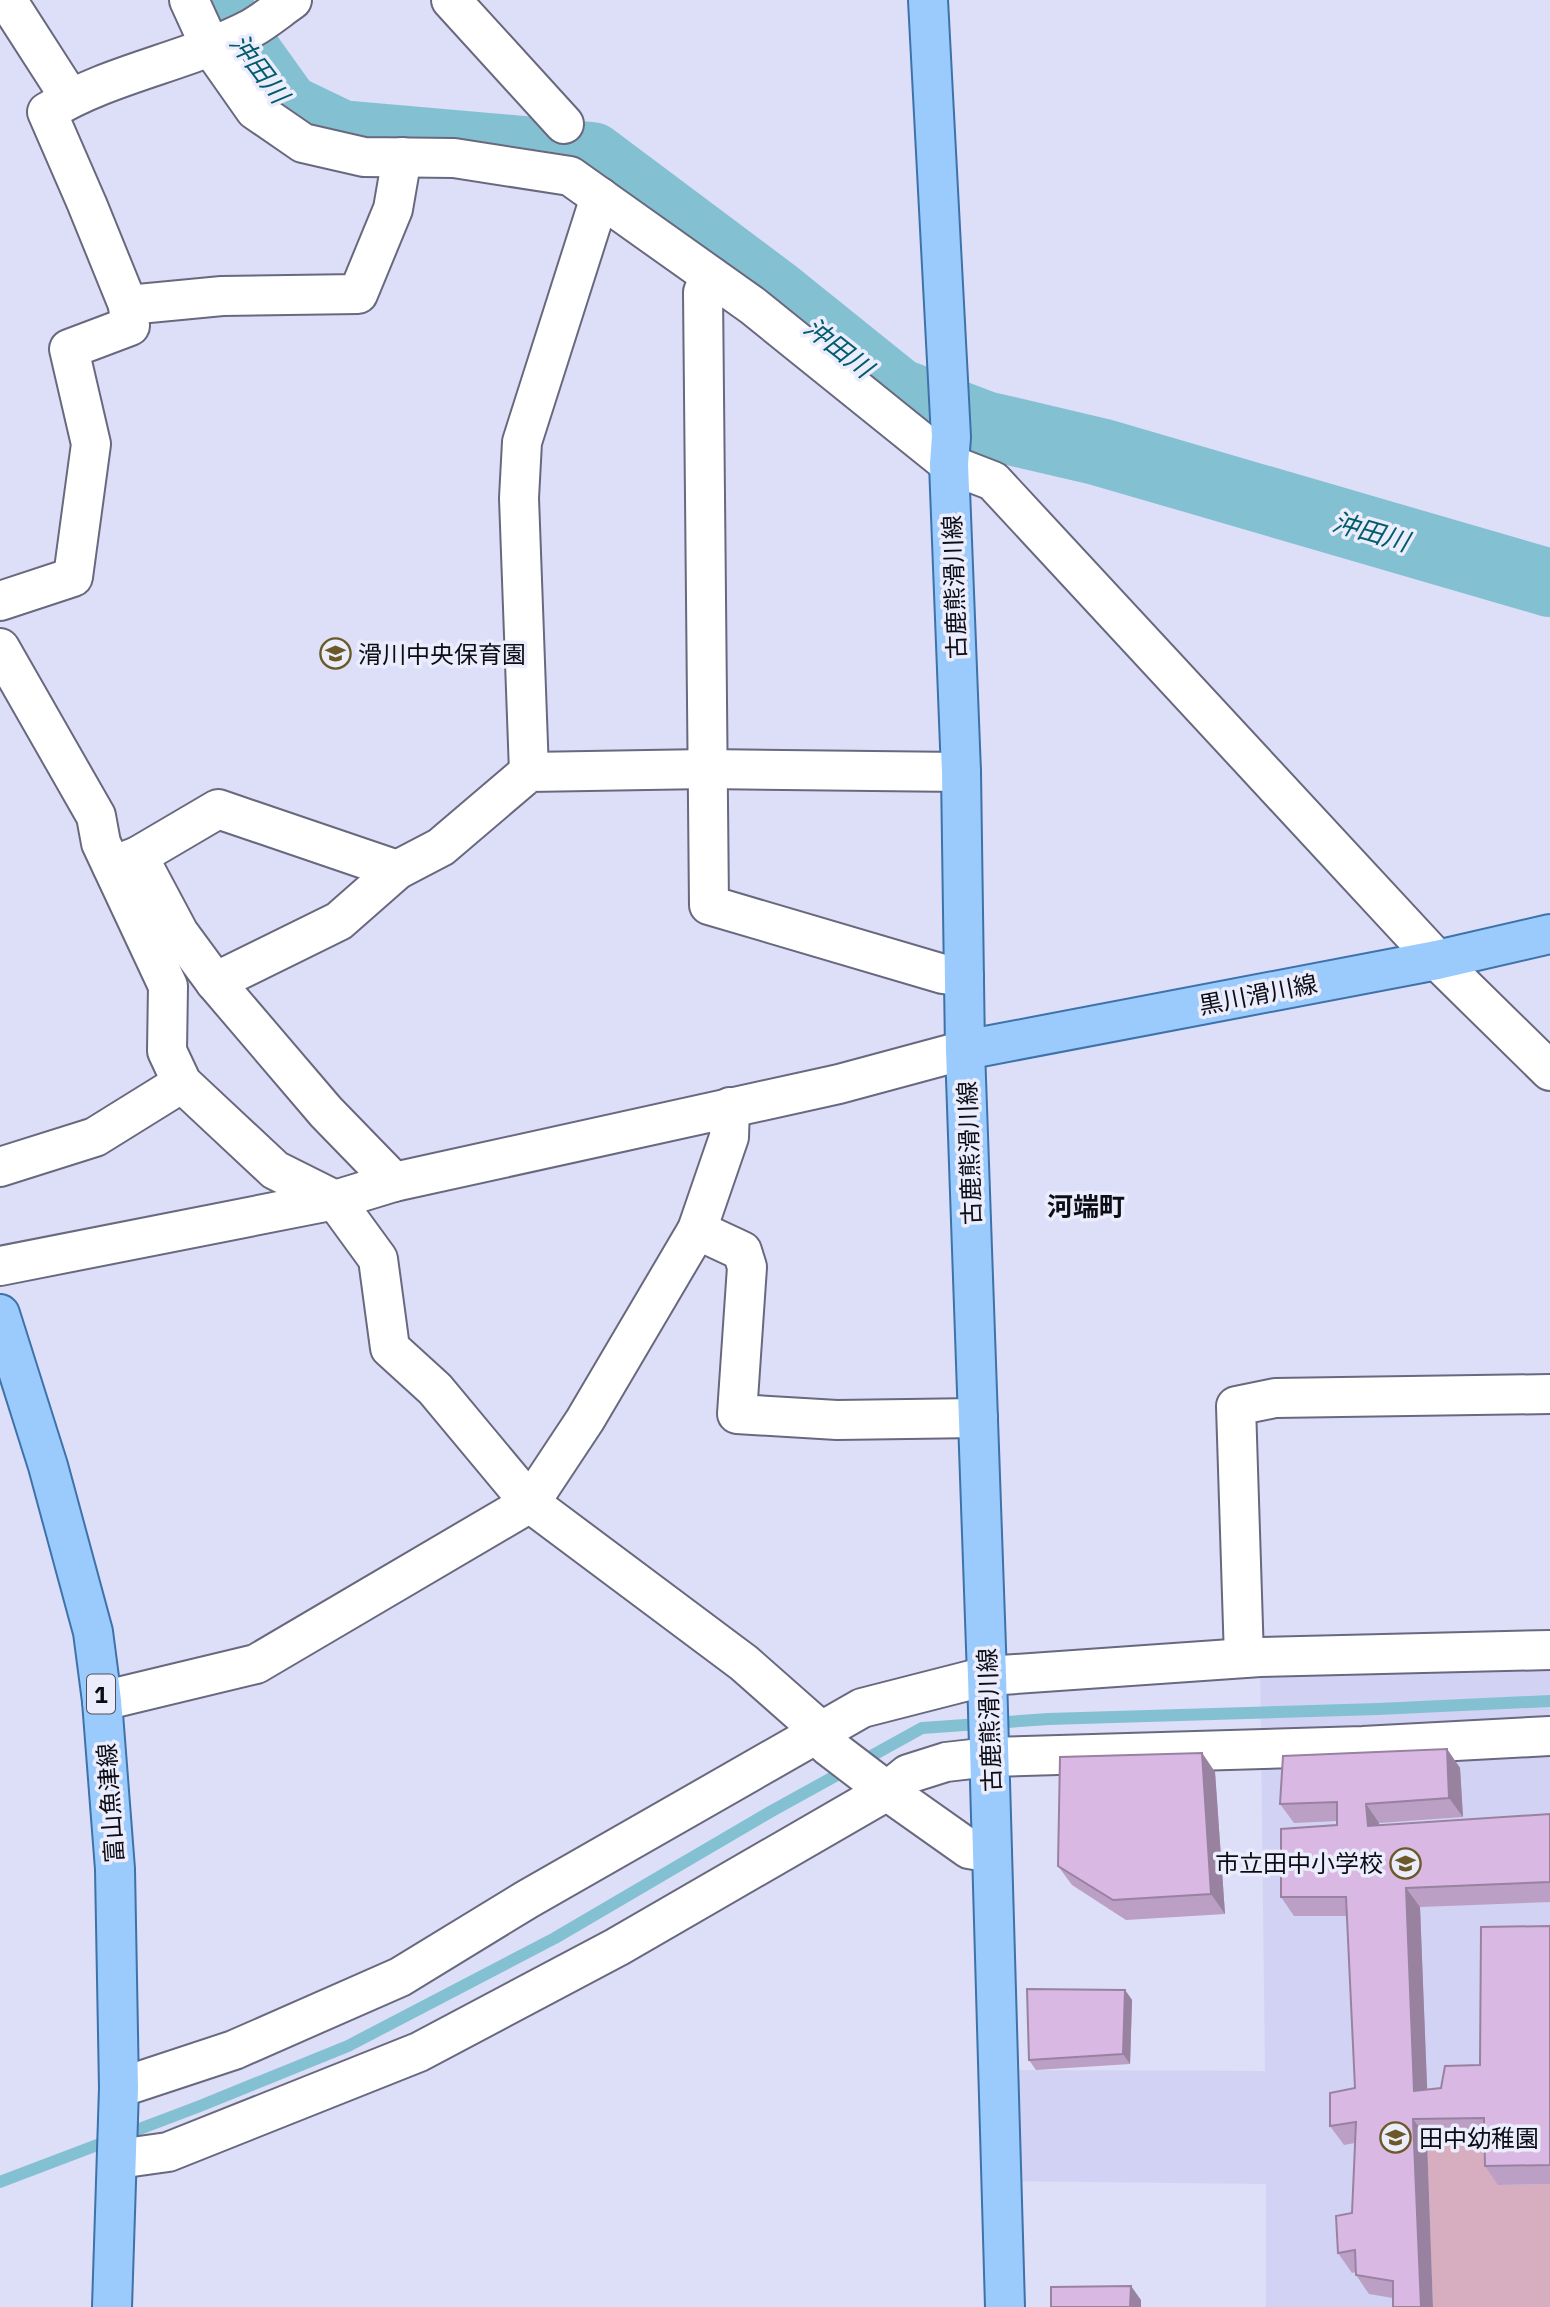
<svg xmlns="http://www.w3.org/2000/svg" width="1550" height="2307" font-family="'IBM Plex Sans','Noto Sans JP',sans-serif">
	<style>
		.built { fill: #d2d3f4 }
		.green { fill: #d7aec0 }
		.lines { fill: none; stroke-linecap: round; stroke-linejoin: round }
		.stream { stroke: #83c1d2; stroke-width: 12 }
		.river { stroke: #83c1d2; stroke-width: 68 }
		.minor-casing { stroke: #68687e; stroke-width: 42 }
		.major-casing { stroke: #3e72aa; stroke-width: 42 }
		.minor { stroke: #fff; stroke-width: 38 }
		.major { stroke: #9bcbfc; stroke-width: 38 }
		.wall { fill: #bb9fc4 }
		.shaded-wall { fill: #9882a0 }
		.building { fill: #d9b9e4; stroke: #9882a0; stroke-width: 2 }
		.labels { text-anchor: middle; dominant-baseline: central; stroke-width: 7; stroke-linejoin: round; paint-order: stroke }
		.shield { fill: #ebecfc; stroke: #50505b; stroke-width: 2 }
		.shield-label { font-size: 23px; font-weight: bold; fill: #0d0d16 }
		.street-label { font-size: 24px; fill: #0d0d16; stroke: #ebecfc }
		.poi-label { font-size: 24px; fill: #0d0d16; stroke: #ebecfc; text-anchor: start }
		.water-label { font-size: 26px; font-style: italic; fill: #015c6e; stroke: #ebecfc }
		.neighbourhood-label { font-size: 26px; font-weight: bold; fill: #0d0d16; stroke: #ebecfc }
	</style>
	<rect width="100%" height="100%" fill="#dddef7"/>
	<path class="built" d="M1550 1650V2307H1266V2184L1001 2181 998 2070 1265 2071 1260 1657Z"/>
	<path class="green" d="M1497 2137 1499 2185 1550 2184V2307H1433L1427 2138Z"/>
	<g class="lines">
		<path class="stream" d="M0 2182 200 2106 348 2046 555 1938 770 1812 922 1728 1048 1719 1378 1709 1550 1701"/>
		<path class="river" d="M216 0 229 27 287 108 341 134 592 156 775 293 898 392 985 425 1100 452 1550 583"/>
		<defs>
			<g id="minor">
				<path d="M7 0 70 98"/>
				<path d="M189 0 210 46 255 110 303 143 364 157 454 158 570 176 753 306 949 464 993 481 1437 960 1550 1071"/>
				<path d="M451 0 564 124"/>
				<path d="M710 276 703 292 709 905 943 974 964 977"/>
				<path d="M128 305 87 204 47 112C110 73 187 62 252 28 266 20 279 9 292 0"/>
				<path d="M0 601 73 577 91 444 69 349 130 326 128 305 222 296 358 294 393 209 402 157"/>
				<path d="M0 648 96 816 101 843 168 986 167 1051 182 1083 275 1170 335 1200 378 1259 390 1348 435 1389 530 1503 744 1663 821 1731 828 1746 887 1791 969 1849 992 1853"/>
				<path d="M529 772 519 498 522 442 600 197"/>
				<path d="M138 856 218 809 397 870"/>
				<path d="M112 866 138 856 179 933 215 982 326 1112 394 1182 839 1084 965 1050"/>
				<path d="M215 982 339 921 397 870 441 847 529 772 706 769 961 772"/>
				<path d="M0 1167 95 1137 182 1083"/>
				<path d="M697 1230 742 1251 747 1267 737 1414 837 1420 978 1418"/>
				<path d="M0 1266 335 1200 394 1182"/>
				<path d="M1244 1658 1236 1406 1275 1398 1550 1394"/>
				<path d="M102 1701 256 1664 530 1503 585 1420 697 1230 729 1137 730 1107"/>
				<path d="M119 2088 234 2050 400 1977 526 1900 862 1708 987 1676 1260 1657 1550 1650"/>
				<path d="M118 2159 168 2152 419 2052 617 1947 887 1791 908 1774 946 1762 990 1757 1363 1746 1550 1736"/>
			</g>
			<g id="major">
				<path d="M928 0 951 437 949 464 961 772 965 1050 987 1676 1005 2307"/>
				<path d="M965 1050 1437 960 1550 934"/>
				<path d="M0 1314 48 1466 93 1632 102 1701 115 1869 119 2088 112 2307"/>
			</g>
		</defs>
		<use href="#minor" class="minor-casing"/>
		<use href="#major" class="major-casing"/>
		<use href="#minor" class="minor"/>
		<use href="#major" class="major"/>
	</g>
	<g class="wall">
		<path d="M1447 1749 1460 1768 1463 1817 1379 1823V1825L1550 1814V1902L1420 1907 1427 2090 1441 2088 1480 2065 1550 1926V2184L1498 2185 1485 2166 1484 2138H1427L1393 2298 1369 2294 1356 2275V2272L1352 2273 1338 2253 1352 2213 1355 2143 1344 2145 1330 2126 1355 2088 1347 1916H1294L1281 1897 1337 1825V1821L1294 1823 1280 1804Z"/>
		<path d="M1202 1753 1215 1772 1225 1914 1126 1920 1072 1885 1058 1866Z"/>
		<path d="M1125 1990 1132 2000 1130 2064 1036 2070 1029 2060Z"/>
	</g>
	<g class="shaded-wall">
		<path d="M1447 1749 1460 1768 1463 1817 1449 1798Z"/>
		<path d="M1202 1753 1215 1772 1225 1914 1211 1894Z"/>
		<path d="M1366 1804 1379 1823 1381 1845 1368 1826Z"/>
		<path d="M1406 1888 1420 1907 1428 2110 1414 2091Z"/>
		<path d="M1125 1990 1132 2000 1130 2064 1123 2054Z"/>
		<path d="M1413 2119 1427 2138 1433 2307H1421Z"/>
		<path d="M1131 2286 1141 2300V2307H1130Z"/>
	</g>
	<g class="building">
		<path d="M1447 1749 1449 1798 1366 1804 1368 1826 1550 1814V1882L1406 1888 1414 2091 1441 2088 1445 2066 1480 2065 1481 1927 1550 1926V2165L1485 2166 1484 2118 1413 2119 1421 2307H1393V2281L1356 2275 1355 2250 1338 2253 1336 2216 1352 2213 1356 2122 1330 2126V2093L1355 2088 1346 1897H1281V1829L1337 1825V1802L1280 1804 1283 1756Z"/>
		<path d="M1202 1753 1211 1894 1113 1900 1058 1866 1060 1757Z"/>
		<path d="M1027 1989 1125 1990 1123 2054 1029 2060Z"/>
		<path d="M1131 2286 1130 2307H1051V2287Z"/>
	</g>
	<defs>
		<symbol id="school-ring" viewBox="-11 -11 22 22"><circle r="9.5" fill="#ebecfc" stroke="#6b5927" stroke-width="1.5"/><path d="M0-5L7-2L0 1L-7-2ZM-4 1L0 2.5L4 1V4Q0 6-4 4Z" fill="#6b5927"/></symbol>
	</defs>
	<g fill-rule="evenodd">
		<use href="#school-ring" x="318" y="636" width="35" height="35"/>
		<use href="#school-ring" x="1388" y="1846" width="35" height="35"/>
		<use href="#school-ring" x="1378" y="2120" width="35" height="35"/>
	</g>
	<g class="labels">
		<rect class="shield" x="87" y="1674.5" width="28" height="39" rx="5"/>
		<g class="shield-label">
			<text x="101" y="1694">1</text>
		</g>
		<g class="street-label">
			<text transform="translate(954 587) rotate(-92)">古鹿熊滑川線</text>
			<text transform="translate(1258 994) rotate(-11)">黒川滑川線</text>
			<text transform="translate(969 1153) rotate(-92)">古鹿熊滑川線</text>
			<text transform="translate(989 1720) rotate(-92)">古鹿熊滑川線</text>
			<text transform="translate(110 1803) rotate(-94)">富山魚津線</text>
		</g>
		<g class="poi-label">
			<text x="358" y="654">滑川中央保育園</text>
			<text x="1383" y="1863" text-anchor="end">市立田中小学校</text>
			<text x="1419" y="2138">田中幼稚園</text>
		</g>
		<g class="water-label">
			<text transform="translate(260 68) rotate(53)">沖田川</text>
			<text transform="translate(839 347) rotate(38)">沖田川</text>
			<text transform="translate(1371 531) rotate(16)">沖田川</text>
		</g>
		<g class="neighbourhood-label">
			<text x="1086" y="1206">河端町</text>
		</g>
	</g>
</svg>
